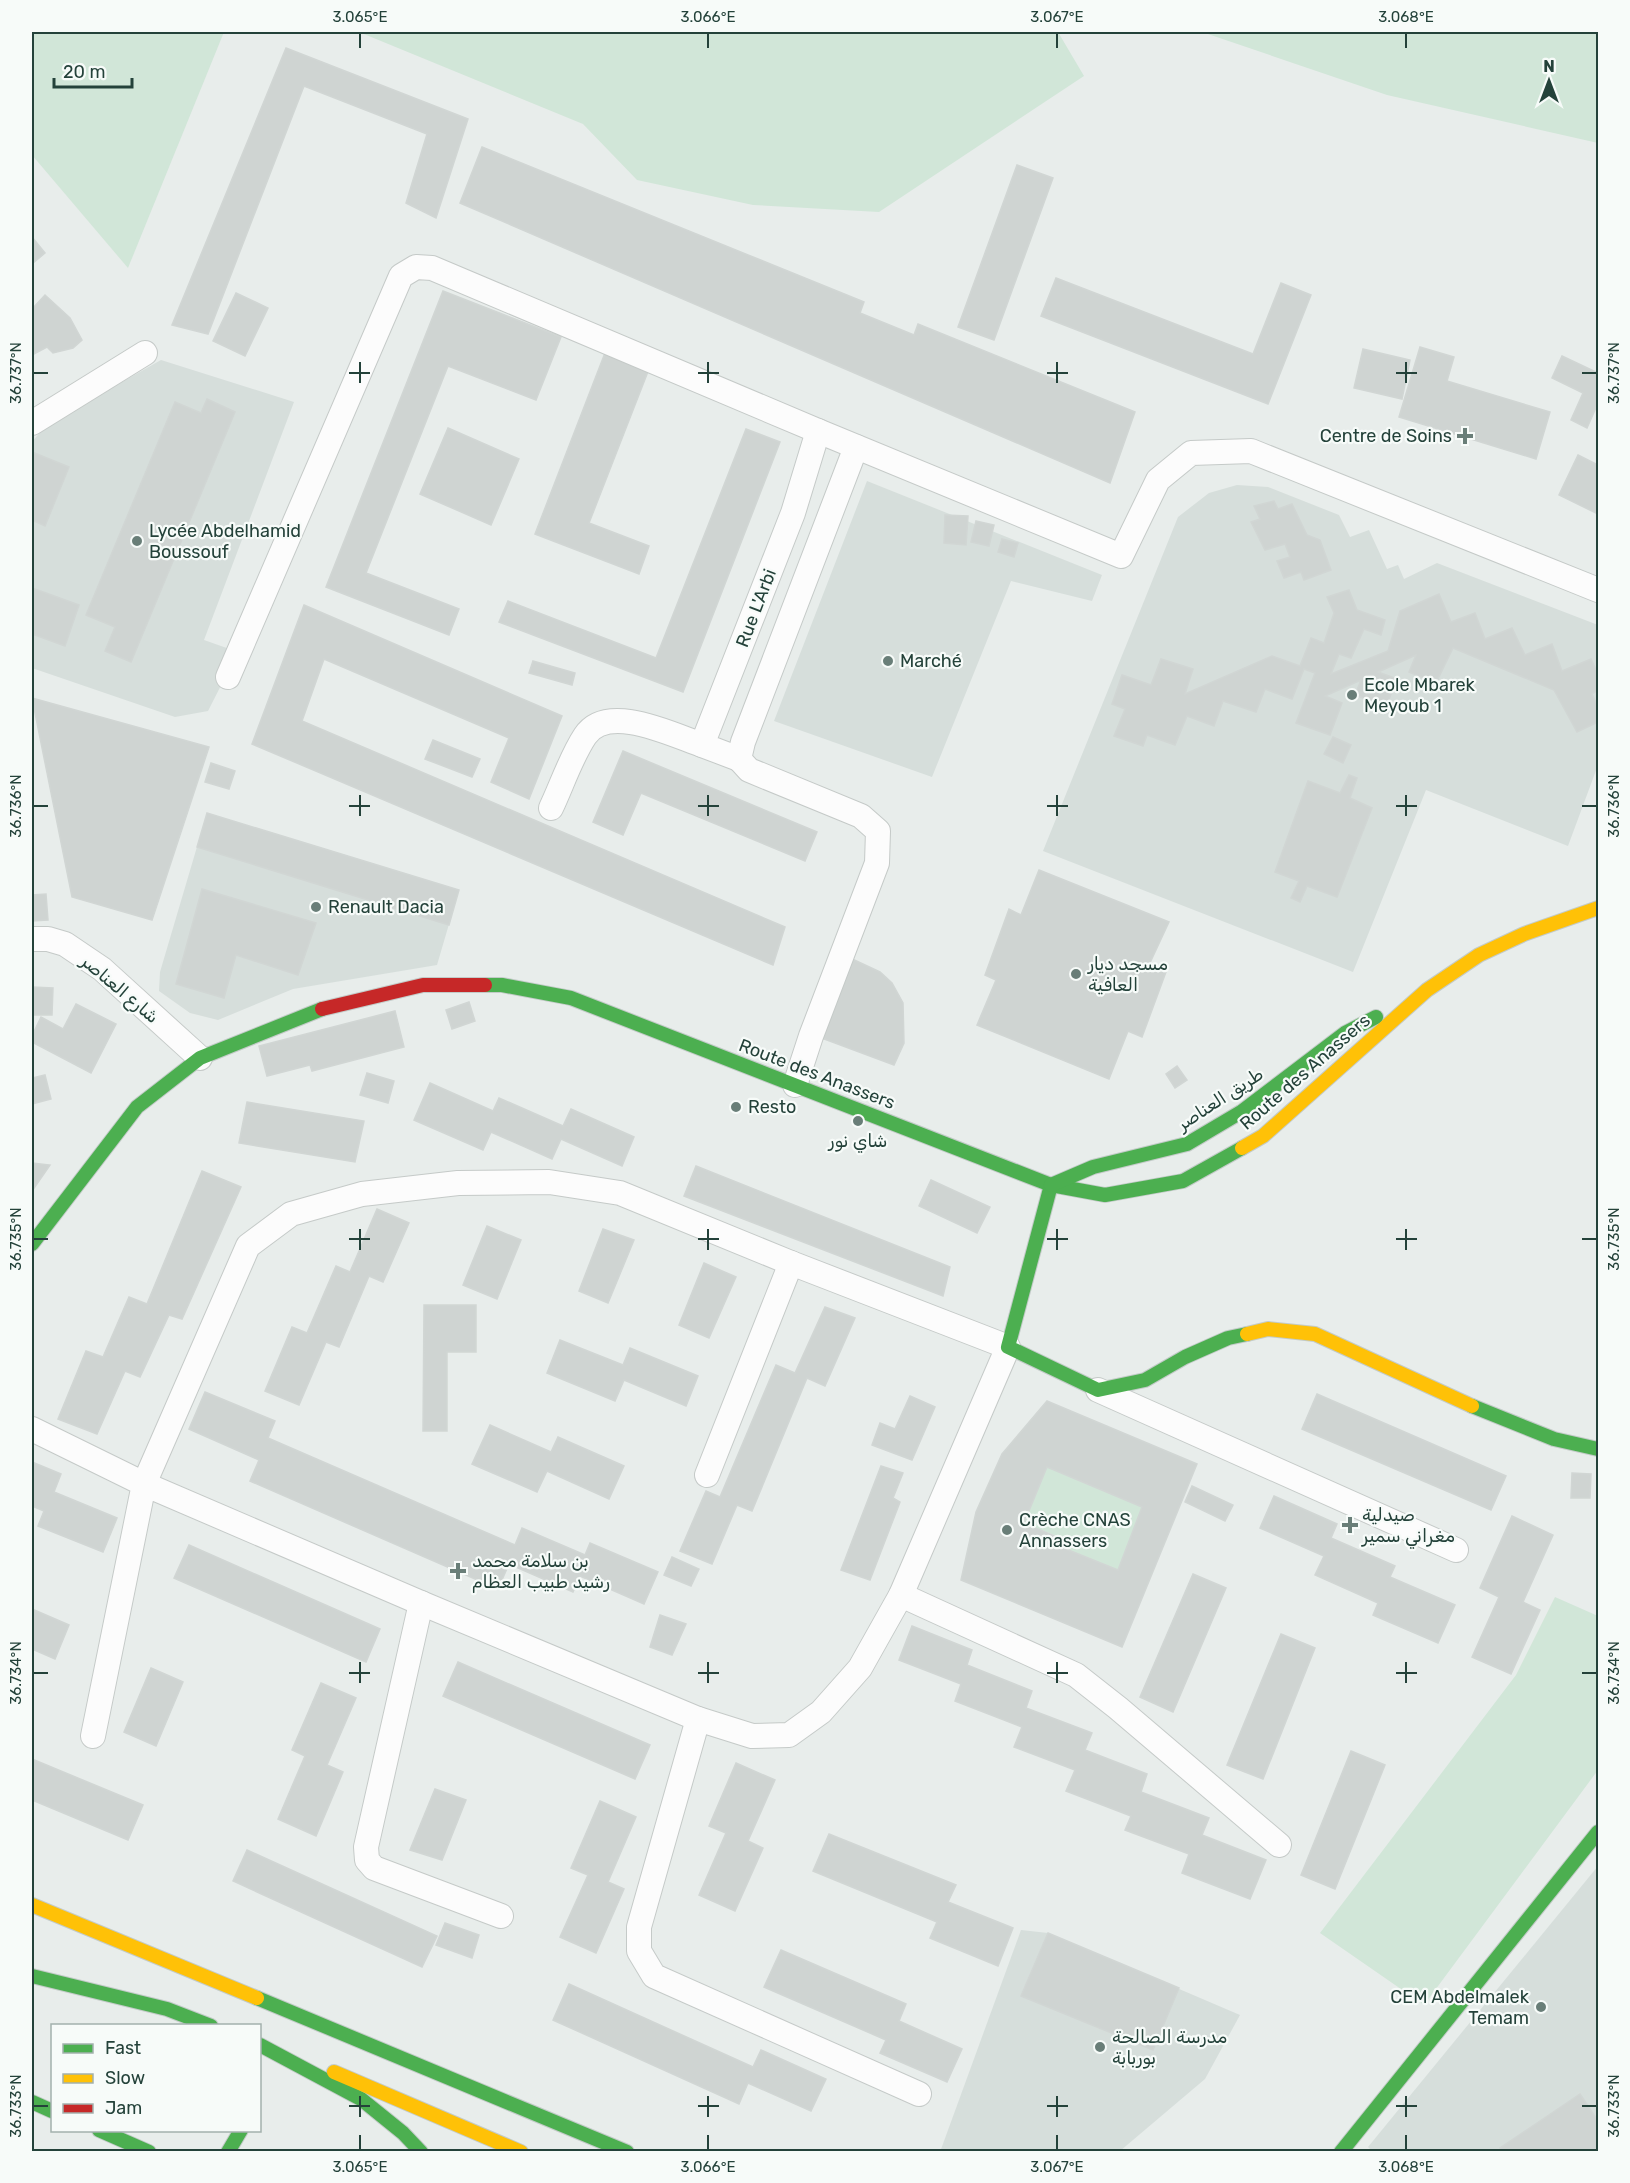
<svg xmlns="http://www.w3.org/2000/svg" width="1630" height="2183" font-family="Rubik,'Noto Naskh Arabic',sans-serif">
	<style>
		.built { fill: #d6dedb }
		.green { fill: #d1e6d8 }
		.building { fill: #cfd4d2; stroke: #d1d6d4; stroke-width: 1.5; fill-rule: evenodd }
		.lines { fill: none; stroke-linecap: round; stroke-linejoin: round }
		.street-casing { stroke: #c5cac8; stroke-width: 26 }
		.fast-casing { stroke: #c3cbc8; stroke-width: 16 }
		.slow-casing { stroke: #c3cbc8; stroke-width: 16 }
		.jam-casing { stroke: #c3cbc8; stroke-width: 16 }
		.street { stroke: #fcfcfc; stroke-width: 24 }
		.fast { stroke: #4caf50; stroke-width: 14 }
		.slow { stroke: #ffc107; stroke-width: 14 }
		.jam { stroke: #c62828; stroke-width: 14 }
		.ticks { fill: none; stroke: #24423a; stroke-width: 2 }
		.poi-dot { fill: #697e78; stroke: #f7fbf9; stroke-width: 2 }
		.labels { text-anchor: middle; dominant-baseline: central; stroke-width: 4.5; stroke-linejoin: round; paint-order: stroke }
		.poi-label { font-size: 18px; fill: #24423a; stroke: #f7fbf9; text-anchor: start }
		.street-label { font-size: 18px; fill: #24423a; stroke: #f7fbf9 }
		.neatline { fill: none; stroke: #24423a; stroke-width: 2 }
		.ticks-label { font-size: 15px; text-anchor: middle; fill: #24423a }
	</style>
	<rect width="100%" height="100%" fill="#e8edeb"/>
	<g class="built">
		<path d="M161 360 294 402 204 640 238 652 208 711 175 717 32 668V442L46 425Z"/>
		<path d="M867 481 1102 575 1092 601 1011 581 932 777 774 721Z"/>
		<path d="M1237 485 1268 487 1339 515 1350 537 1369 530 1387 569 1398 565 1404 579 1437 563 1598 625V765L1568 846 1426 790 1353 972 1043 851 1178 517 1209 493Z"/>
		<path d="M207 813 459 890 437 965 293 989 218 1020 190 1013 159 991 160 972Z"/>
		<path d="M1598 1866V2151L1373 2152 1368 2147Z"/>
		<path d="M1021 1930 1048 1933 1240 2015 1205 2079 1120 2151 940 2152Z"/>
	</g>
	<g class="green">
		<path d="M32 32H224L128 268 32 155Z"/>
		<path d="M359 32H1058L1084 76 879 212 753 205 637 180 583 124Z"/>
		<path d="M1202 32H1598V143L1387 95Z"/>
		<path d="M1047 1467 1142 1507 1118 1570 1056 1545 1059 1537 1024 1523Z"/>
		<path d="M1555 1597 1598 1616V1770L1424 2005 1320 1933 1516 1675Z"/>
	</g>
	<g class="building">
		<path d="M286 48 468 119 436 218 406 203 427 134 304 86 208 334 172 325Z"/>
		<path d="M482 147 864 302 860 313 914 335 918 324 1135 412 1110 483 460 203Z"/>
		<path d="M1017 165 1053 178 994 340 958 327Z"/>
		<path d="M32 237 45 253 32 264Z"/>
		<path d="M1056 278 1253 354 1281 283 1311 295 1268 404 1041 316Z"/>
		<path d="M443 291 561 337 536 400 448 366 366 573 459 609 449 635 326 587Z"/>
		<path d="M236 293 268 308 245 356 213 341Z"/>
		<path d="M45 295 70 318 82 340 73 348 53 353 47 347 32 355V309Z"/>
		<path d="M1420 347 1454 357 1447 381 1550 412 1536 459 1399 417Z"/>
		<path d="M1363 349 1410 360 1402 399 1354 388Z"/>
		<path d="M605 353 649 369 589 523 649 546 639 574 535 534Z"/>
		<path d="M1562 356 1598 373V403L1587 428 1571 420 1583 393 1552 378Z"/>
		<path d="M207 399 235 412 131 662 105 651 115 627 86 615 175 402 201 413Z"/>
		<path d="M448 428 519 459 491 525 420 494Z"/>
		<path d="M746 429 780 442 683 692 499 622 508 601 656 658Z"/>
		<path d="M32 452 69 467 45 526 32 520Z"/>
		<path d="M1578 455 1598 465V514L1559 495Z"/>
		<path d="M1274 501 1278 509 1292 504 1307 535 1320 540 1331 570 1304 580 1301 572 1284 578 1277 561 1290 557 1285 544 1265 550 1251 522 1260 519 1254 506Z"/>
		<path d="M945 515 968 516 966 545 944 543Z"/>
		<path d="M976 521 994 525 989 546 971 542Z"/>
		<path d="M1002 539 1018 543 1014 557 998 552Z"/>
		<path d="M32 588 79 605 65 646 32 634Z"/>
		<path d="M1349 590 1357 610 1385 620 1381 635 1364 629 1351 658 1339 654 1331 674 1388 651 1400 611 1439 594 1451 622 1475 613 1485 639 1512 628 1525 655 1552 644 1562 671 1591 659 1598 674V690L1592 694 1598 707V722L1577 732 1554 690 1453 648 1436 683 1409 672 1416 655 1378 672 1397 679 1386 707 1355 695 1361 680 1325 696 1342 703 1330 735 1296 723 1315 673 1304 669 1292 699 1265 689 1256 712 1223 701 1214 726 1187 716 1175 745 1147 735 1143 746 1114 736 1125 709 1112 704 1122 675 1151 685 1161 659 1193 669 1185 694 1272 656 1300 666 1311 638 1324 643 1334 613 1327 597Z"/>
		<path d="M304 605 562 716 529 799 491 782 509 738 324 659 302 721 785 927 773 965 252 744Z"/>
		<path d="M533 661 575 673 572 685 529 673Z"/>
		<path d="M32 698 209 747 152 920 72 897Z"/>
		<path d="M1333 737 1351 745 1343 763 1324 754Z"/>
		<path d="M433 740 480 759 472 777 425 759Z"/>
		<path d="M623 751 817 832 805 861 641 793 623 835 593 822Z"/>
		<path d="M211 763 235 771 229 789 205 782Z"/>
		<path d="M1349 775 1357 778 1350 798 1372 808 1337 897 1307 886 1300 902 1291 898 1299 881 1275 872 1308 781 1340 793Z"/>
		<path d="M207 813 459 890 449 925 197 847Z"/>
		<path d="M1039 870 1169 922 1149 965 1166 972 1142 1037 1128 1031 1109 1079 977 1025 996 980 985 975 1009 909 1021 915Z"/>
		<path d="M202 889 316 923 298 975 236 955 224 998 176 984Z"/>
		<path d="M46 894 48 920 32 921V895Z"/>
		<path d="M850 958 880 972 892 983 903 1003 904 1043 894 1065 819 1037Z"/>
		<path d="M32 987 53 988 52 1015H32Z"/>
		<path d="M469 1002 475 1021 452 1029 446 1010Z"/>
		<path d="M76 1004 116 1024 91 1073 32 1042V1036L41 1017 63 1029Z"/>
		<path d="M395 1011 404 1047 312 1071 310 1065 267 1076 259 1046Z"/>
		<path d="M1177 1066 1187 1080 1175 1088 1166 1074Z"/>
		<path d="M367 1073 394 1081 388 1103 360 1095Z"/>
		<path d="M45 1075 51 1099 32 1104V1078Z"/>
		<path d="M430 1083 493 1111 499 1098 563 1126 571 1109 634 1137 622 1166 561 1139 552 1159 491 1132 483 1150 414 1120Z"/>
		<path d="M247 1102 364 1121 355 1162 239 1143Z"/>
		<path d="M32 1163 50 1165 32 1191Z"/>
		<path d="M696 1166 950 1267 943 1296 684 1196Z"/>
		<path d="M202 1171 241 1187 182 1319 169 1315 140 1377 125 1371 97 1434 58 1419 86 1351 103 1357 129 1297 147 1304Z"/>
		<path d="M931 1180 990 1207 977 1233 919 1206Z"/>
		<path d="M377 1209 409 1223 383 1282 369 1276 339 1347 326 1342 299 1405 265 1391 292 1327 307 1333 336 1266 350 1272Z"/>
		<path d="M487 1226 521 1240 497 1299 463 1285Z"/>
		<path d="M603 1229 634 1240 608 1303 579 1291Z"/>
		<path d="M704 1263 736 1277 709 1338 679 1325Z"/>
		<path d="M424 1305H476V1352H447V1431H423Z"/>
		<path d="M825 1307 855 1318 825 1386 807 1378 752 1511 737 1505 712 1564 680 1551 706 1491 720 1497 776 1365 795 1373Z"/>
		<path d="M560 1340 623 1365 630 1348 698 1376 686 1406 624 1380 615 1401 547 1373Z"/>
		<path d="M205 1392 275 1421 268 1438 515 1545 522 1528 585 1555 590 1543 658 1572 644 1604 580 1576 573 1592 509 1564 498 1589 250 1481 259 1460 189 1429Z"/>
		<path d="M1317 1394 1506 1476 1491 1510 1302 1429Z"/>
		<path d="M910 1396 935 1407 912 1460 872 1445 880 1423 895 1429Z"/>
		<path d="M1047 1401 1197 1464 1122 1647 961 1580 976 1512 1002 1454ZM1047 1467 1142 1507 1118 1570 1056 1545 1059 1538 1024 1523Z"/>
		<path d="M490 1425 551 1452 558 1437 624 1466 609 1499 547 1471 537 1492 472 1464Z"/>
		<path d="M32 1462 61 1474 54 1492 117 1518 103 1552 38 1526 44 1511 32 1506Z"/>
		<path d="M881 1466 903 1473 893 1498 900 1502 870 1580 841 1570Z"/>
		<path d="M1572 1473 1591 1474 1590 1498H1571Z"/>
		<path d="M1192 1486 1233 1505 1225 1521 1185 1502Z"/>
		<path d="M1274 1496 1337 1524 1331 1538 1395 1566 1390 1577 1455 1605 1438 1643 1373 1615 1378 1603 1315 1575 1324 1556 1260 1528Z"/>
		<path d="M1512 1516 1553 1535 1523 1602 1540 1610 1511 1674 1472 1657 1499 1597 1480 1588Z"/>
		<path d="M189 1545 380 1629 366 1662 174 1578Z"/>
		<path d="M672 1557 699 1569 691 1586 664 1575Z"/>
		<path d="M1193 1574 1226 1588 1173 1712 1140 1697Z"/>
		<path d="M32 1609 69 1625 55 1659 32 1649Z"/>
		<path d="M660 1615 686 1624 672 1655 650 1647Z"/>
		<path d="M912 1626 972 1650 967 1665 1032 1691 1026 1708 1092 1733 1085 1750 1147 1774 1141 1792 1209 1818 1202 1835 1266 1860 1250 1899 1182 1873 1189 1854 1125 1830 1131 1816 1066 1791 1075 1770 1014 1747 1022 1727 955 1701 961 1684 899 1660Z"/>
		<path d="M1281 1634 1315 1648 1263 1779 1227 1765Z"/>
		<path d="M458 1662 650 1745 635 1779 443 1696Z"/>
		<path d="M151 1668 183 1682 156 1746 124 1732Z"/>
		<path d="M321 1683 356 1698 327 1765 343 1772 316 1836 278 1819 305 1756 292 1750Z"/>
		<path d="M1351 1751 1385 1765 1335 1889 1301 1875Z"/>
		<path d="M32 1759 143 1805 128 1840 32 1800Z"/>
		<path d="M736 1763 775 1780 748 1841 763 1848 735 1911 699 1895 726 1833 709 1826Z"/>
		<path d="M435 1789 466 1800 442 1860 410 1850Z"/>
		<path d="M600 1801 636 1817 608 1882 624 1889 596 1953 560 1937 588 1875 571 1868Z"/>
		<path d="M829 1834 956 1885 948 1902 1013 1928 998 1966 930 1938 937 1922 813 1871Z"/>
		<path d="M247 1850 437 1936 422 1967 233 1881Z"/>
		<path d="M445 1923 479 1935 472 1958 436 1945Z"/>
		<path d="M1048 1933 1179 1988 1153 2050 1021 1996Z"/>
		<path d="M781 1950 906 2004 899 2021 962 2049 947 2082 880 2053 886 2040 764 1987Z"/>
		<path d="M569 1984 753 2067 761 2050 826 2079 811 2111 748 2083 739 2104 553 2020Z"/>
		<path d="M1580 2094 1598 2121V2152H1503L1500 2148Z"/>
	</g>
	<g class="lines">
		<defs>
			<g id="street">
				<path d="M32 423 145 353"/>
				<path d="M228 677 401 276 416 267 432 268 818 431 1121 556 1158 480 1191 453 1251 451 1598 590"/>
				<path d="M739 759 702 745 793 513 818 431"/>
				<path d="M551 808C562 785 571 757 585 736 607 702 673 735 702 745"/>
				<path d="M32 939H48L65 944 102 969 200 1058"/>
				<path d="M795 1085 811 1036 877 863 878 831 861 816 749 770 739 759 743 742 856 447"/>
				<path d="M1098 1390 1456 1550"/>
				<path d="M32 1429 144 1484 421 1603 698 1719 752 1736 789 1735 821 1712 860 1668 901 1595 1008 1347 791 1263 620 1193 549 1182 458 1183 362 1194 291 1214 248 1246 144 1484 93 1736"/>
				<path d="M707 1475 791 1263"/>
				<path d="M901 1595 1076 1675 1118 1708 1279 1845"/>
				<path d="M421 1603 366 1847 367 1860 374 1868 501 1916"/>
				<path d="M698 1719 639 1927V1951L654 1976 919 2094"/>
			</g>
			<g id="fast">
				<path d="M485 985H502L571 998 1051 1185 1105 1195 1183 1181 1242 1148"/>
				<path d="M1051 1185 1008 1347 1098 1390 1145 1380 1185 1357 1228 1338 1247 1334"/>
				<path d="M1051 1185 1093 1167 1187 1144 1241 1112 1345 1033 1376 1017"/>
				<path d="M32 1244 137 1107 200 1058 322 1009"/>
				<path d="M1472 1406 1554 1439 1598 1449"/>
				<path d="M32 1976 167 2009 211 2026"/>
				<path d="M257 1998 627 2152"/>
				<path d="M260 2045 361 2099 403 2133 421 2152"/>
				<path d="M32 2102 52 2111"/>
				<path d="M99 2130 149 2152"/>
				<path d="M228 2152 241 2130"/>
				<path d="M1341 2152 1598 1832"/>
			</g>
			<g id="slow">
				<path d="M1242 1148 1263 1136 1427 990 1479 955 1524 934 1598 908"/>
				<path d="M1247 1334 1268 1329 1315 1334 1472 1406"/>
				<path d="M32 1905 257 1998"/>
				<path d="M334 2072 521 2152"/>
			</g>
			<path id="jam" d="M322 1009 423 985H485"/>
		</defs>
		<use href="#street" class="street-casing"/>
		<use href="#fast" class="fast-casing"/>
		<use href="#slow" class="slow-casing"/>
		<use href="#jam" class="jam-casing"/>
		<use href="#street" class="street"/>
		<use href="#fast" class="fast"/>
		<use href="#slow" class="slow"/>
		<use href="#jam" class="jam"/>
	</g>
	<path class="ticks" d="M360 33V48M708 33V48M1057 33V48M1406 33V48M360 362V383M708 362V383M1057 362V383M1406 362V383M33 373H48M349 373H370M698 373H719M1047 373H1068M1396 373H1417M1582 373H1597M360 795V816M708 795V816M1057 795V816M1406 795V816M33 806H48M349 806H370M698 806H719M1047 806H1068M1396 806H1417M1582 806H1597M360 1229V1250M708 1229V1250M1057 1229V1250M1406 1229V1250M33 1239H48M349 1239H370M698 1239H719M1047 1239H1068M1396 1239H1417M1582 1239H1597M360 1662V1683M708 1662V1683M1057 1662V1683M1406 1662V1683M33 1673H48M349 1673H370M698 1673H719M1047 1673H1068M1396 1673H1417M1582 1673H1597M360 2096V2117M708 2096V2117M1057 2096V2117M1406 2096V2117M33 2106H48M349 2106H370M698 2106H719M1047 2106H1068M1396 2106H1417M1582 2106H1597M360 2135V2150M708 2135V2150M1057 2135V2150M1406 2135V2150"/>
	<g class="poi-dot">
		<path d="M1462 427h6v6h6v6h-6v6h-6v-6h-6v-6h6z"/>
		<circle cx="137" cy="541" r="6"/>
		<circle cx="888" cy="661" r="6"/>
		<circle cx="1352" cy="695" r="6"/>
		<circle cx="316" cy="907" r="6"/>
		<circle cx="1076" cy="974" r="6"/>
		<circle cx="736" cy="1107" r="6"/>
		<circle cx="858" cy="1121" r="6"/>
		<path d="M1347 1516h6v6h6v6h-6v6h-6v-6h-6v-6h6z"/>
		<circle cx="1007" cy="1530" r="6"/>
		<path d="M455 1562h6v6h6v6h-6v6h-6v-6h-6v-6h6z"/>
		<circle cx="1541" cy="2007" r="6"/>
		<circle cx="1100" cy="2047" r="6"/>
	</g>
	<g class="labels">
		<g class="poi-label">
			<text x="1452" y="436" text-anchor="end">Centre de Soins</text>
			<text x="149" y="531">Lycée Abdelhamid<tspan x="149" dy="21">Boussouf</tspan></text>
			<text x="900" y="661">Marché</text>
			<text x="1364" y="685">Ecole Mbarek<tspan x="1364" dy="21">Meyoub 1</tspan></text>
			<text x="328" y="907">Renault Dacia</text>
			<text x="1088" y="964">مسجد ديار<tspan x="1088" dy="21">العافية</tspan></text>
			<text x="748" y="1107">Resto</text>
			<text x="858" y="1141" text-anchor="middle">شاي نور</text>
			<text x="1362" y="1515">صيدلية<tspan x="1362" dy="21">مغراني سمير</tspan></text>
			<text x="1019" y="1520">Crèche CNAS<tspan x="1019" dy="21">Annassers</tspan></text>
			<text x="472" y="1561">بن سلامة محمد<tspan x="472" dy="21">رشيد طبيب العظام</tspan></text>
			<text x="1529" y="1997" text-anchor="end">CEM Abdelmalek<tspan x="1529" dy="21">Temam</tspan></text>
			<text x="1112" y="2037">مدرسة الصالحة<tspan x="1112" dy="21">بوربابة</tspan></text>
		</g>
		<g class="street-label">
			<text transform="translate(756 608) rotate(-69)">Rue L'Arbi</text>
			<text transform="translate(120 989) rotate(40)">شارع العناصر</text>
			<text transform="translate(1305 1072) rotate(-41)">Route des Anassers</text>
			<text transform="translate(817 1074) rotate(21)">Route des Anassers</text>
			<text transform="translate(1220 1099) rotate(-33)">طريق العناصر</text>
		</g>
	</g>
	<rect width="1630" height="2183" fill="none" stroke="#f7fbf9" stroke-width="66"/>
	<rect x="51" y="2024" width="210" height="108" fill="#f7fbf9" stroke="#a3b1ad" stroke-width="1.5"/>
	<rect x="63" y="2044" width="30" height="9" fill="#4caf50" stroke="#a3b1ad" stroke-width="1.5"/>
	<text x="105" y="2054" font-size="18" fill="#24423a">Fast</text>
	<rect x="63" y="2074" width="30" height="9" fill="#ffc107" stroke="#a3b1ad" stroke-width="1.5"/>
	<text x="105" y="2084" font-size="18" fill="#24423a">Slow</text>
	<rect x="63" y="2104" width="30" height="9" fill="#c62828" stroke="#a3b1ad" stroke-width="1.5"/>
	<text x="105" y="2114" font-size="18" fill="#24423a">Jam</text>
	<g transform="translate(1549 81)" stroke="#f7fbf9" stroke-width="4.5" paint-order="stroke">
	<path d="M0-4.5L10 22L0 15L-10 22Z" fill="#24423a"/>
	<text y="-9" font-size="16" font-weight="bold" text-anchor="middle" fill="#24423a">N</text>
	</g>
	<path d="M54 78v9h78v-9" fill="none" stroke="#24423a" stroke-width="3"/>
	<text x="63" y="78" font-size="18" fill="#24423a" stroke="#f7fbf9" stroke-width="4.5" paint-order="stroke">20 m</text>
	<rect x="33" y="33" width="1564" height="2117" class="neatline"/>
	<g class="ticks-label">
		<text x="360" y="22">3.065°E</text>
		<text x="708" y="22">3.066°E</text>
		<text x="1057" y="22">3.067°E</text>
		<text x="1406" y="22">3.068°E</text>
		<text transform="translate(16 373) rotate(-90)" y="5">36.737°N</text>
		<text transform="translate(1614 373) rotate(-90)" y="5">36.737°N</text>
		<text transform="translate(16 806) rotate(-90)" y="5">36.736°N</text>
		<text transform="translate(1614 806) rotate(-90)" y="5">36.736°N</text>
		<text transform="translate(16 1239) rotate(-90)" y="5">36.735°N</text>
		<text transform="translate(1614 1239) rotate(-90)" y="5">36.735°N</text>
		<text transform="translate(16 1673) rotate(-90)" y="5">36.734°N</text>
		<text transform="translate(1614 1673) rotate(-90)" y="5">36.734°N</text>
		<text transform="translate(16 2106) rotate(-90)" y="5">36.733°N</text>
		<text transform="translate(1614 2106) rotate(-90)" y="5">36.733°N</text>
		<text x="360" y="2172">3.065°E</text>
		<text x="708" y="2172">3.066°E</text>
		<text x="1057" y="2172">3.067°E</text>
		<text x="1406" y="2172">3.068°E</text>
	</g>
</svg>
